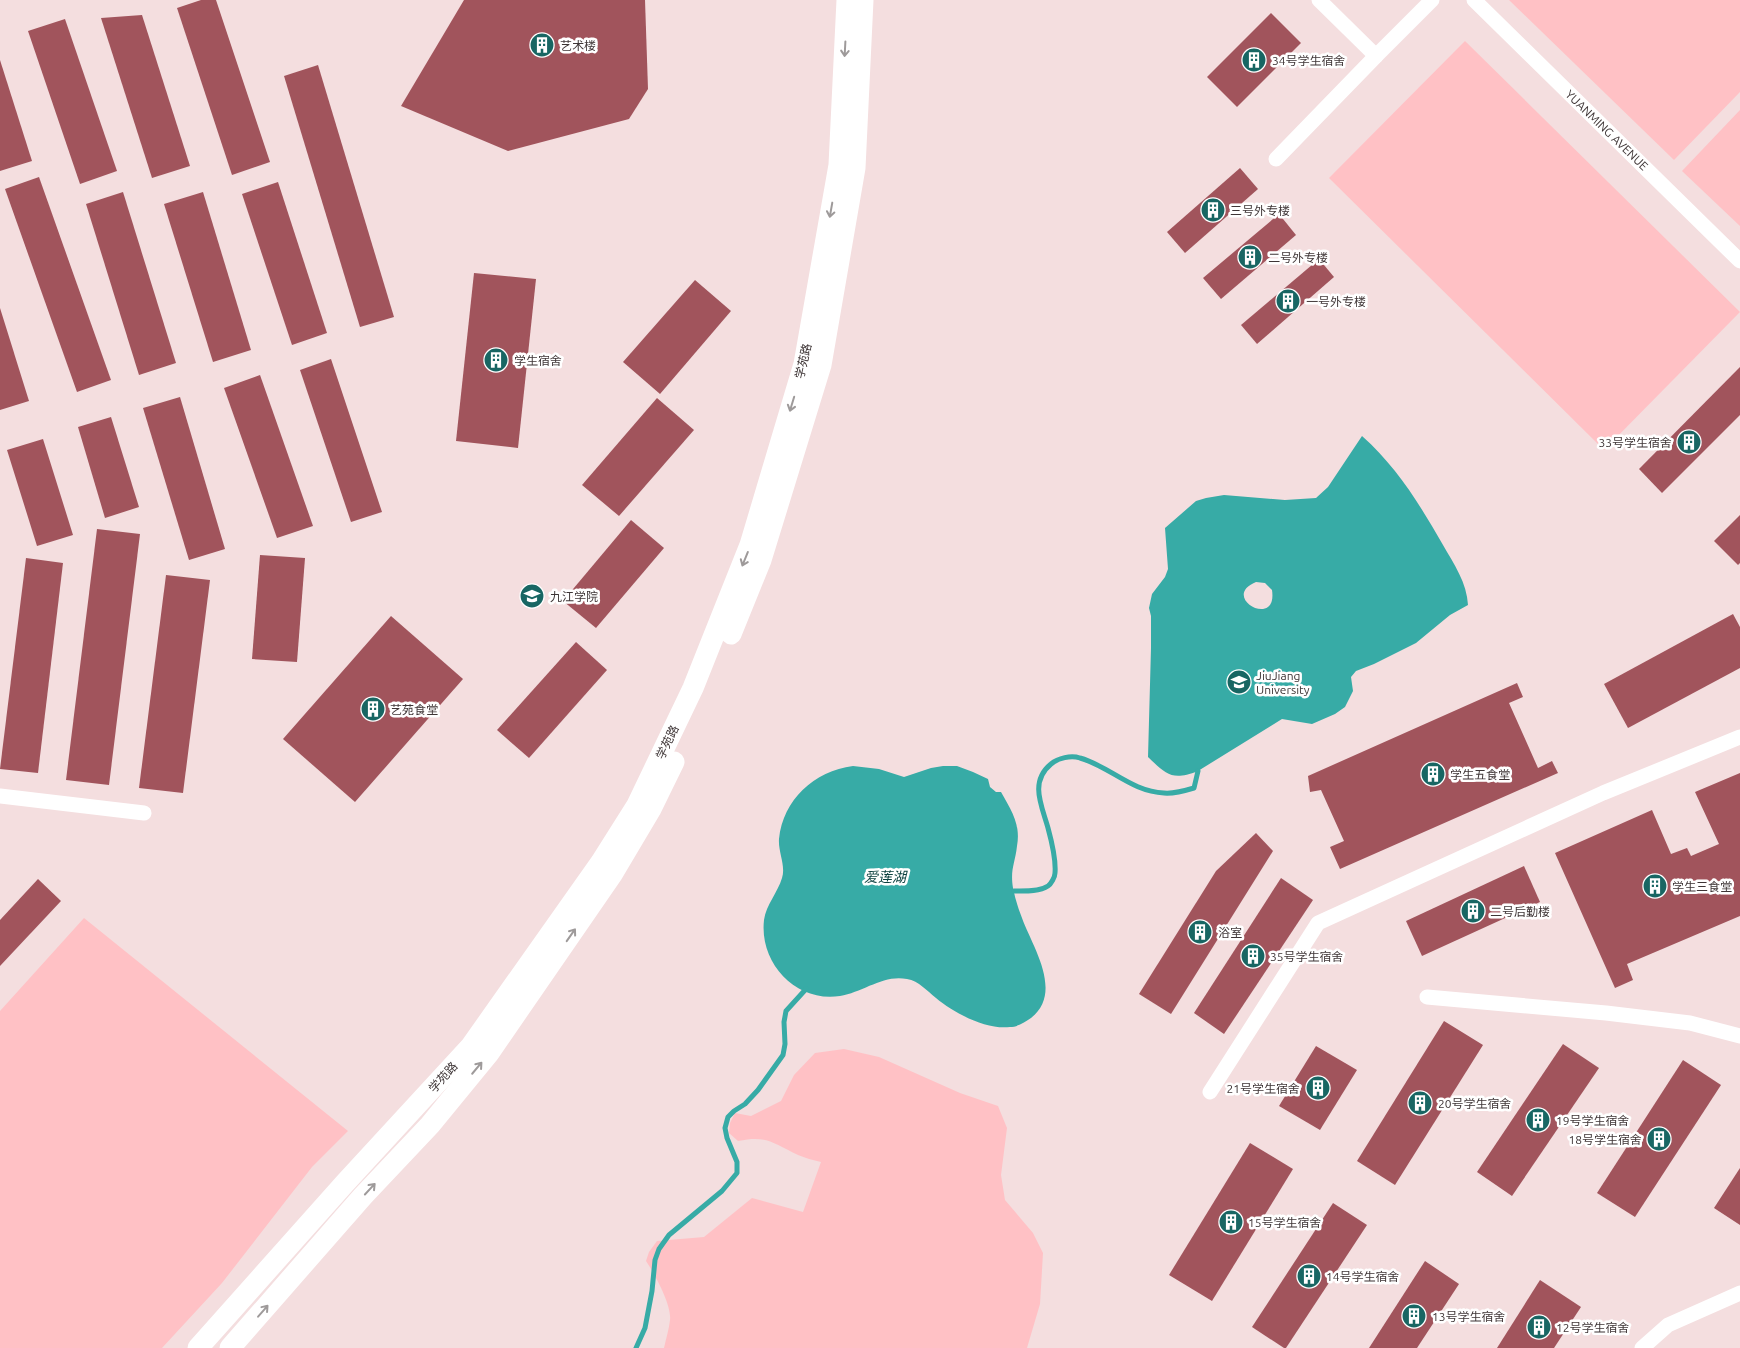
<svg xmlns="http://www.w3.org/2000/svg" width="1740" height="1348" font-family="Ubuntu,'Noto Sans SC',sans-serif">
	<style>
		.green { fill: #ffc1c5 }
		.water { fill: #37aba6; fill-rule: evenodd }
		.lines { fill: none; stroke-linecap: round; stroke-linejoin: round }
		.stream { stroke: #37aba6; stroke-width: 5 }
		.building { fill: #a1545c }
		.street { stroke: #fff; stroke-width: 15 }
		.secondary { stroke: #fff; stroke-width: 21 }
		.oneway { stroke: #9e9a9a }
		.labels { text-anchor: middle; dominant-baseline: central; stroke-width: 5; stroke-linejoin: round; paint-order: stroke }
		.poi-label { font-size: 12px; fill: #3e3536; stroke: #fff; text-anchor: start }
		.street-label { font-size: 12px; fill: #3e3536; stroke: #fff }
		.water-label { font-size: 14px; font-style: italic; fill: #0b403e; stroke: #fff }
	</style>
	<rect width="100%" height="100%" fill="#f4dedf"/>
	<g class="green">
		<path d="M1509 0H1740V92L1674 160Z"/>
		<path d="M1465 41 1740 312 1604 450 1329 178Z"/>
		<path d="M1740 110V226L1682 171Z"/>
		<path d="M84 918 348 1131 312 1167 222 1283 162 1348H0V1011Z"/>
		<path d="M844 1049 879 1057 960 1093 998 1106 1007 1128 1001 1175 1005 1200 1033 1233 1043 1253 1040 1304 1027 1348H664C666 1339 669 1329 670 1320 672 1305 654 1273 646 1261L649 1252 657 1241 704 1237 752 1198 803 1212 821 1162C813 1160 805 1158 798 1155 773 1143 767 1135 738 1141L729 1133 730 1123 735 1113 751 1116 781 1101 794 1075 815 1053Z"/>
	</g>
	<g class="water">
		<path d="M1362 436C1397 467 1420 505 1443 545 1454 564 1467 583 1468 605L1450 615 1416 643 1374 664 1356 671 1351 677 1353 691 1345 707 1335 714 1312 724 1282 719 1198 771C1172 781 1167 775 1148 757L1151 648V616L1149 608 1152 594 1165 577 1168 569 1165 528 1196 501 1206 498 1224 495 1285 500 1316 498 1328 487ZM1256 582 1265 583 1272 590C1278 630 1219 597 1256 582Z"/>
		<path d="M853 766 879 769 904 777 931 768 943 766H957L973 772 988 779 990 787 996 792H1001C1011 810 1021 824 1017 846 1015 864 1010 869 1013 888 1015 898 1018 908 1022 918 1032 946 1064 992 1031 1018 1025 1022 1018 1027 1010 1027 986 1030 954 1013 936 998 927 991 919 981 907 979 884 974 863 992 840 996 797 1003 759 964 764 920 766 905 778 892 782 878 786 866 778 852 779 839 783 800 814 771 853 766Z"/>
	</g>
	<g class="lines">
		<g class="stream">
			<path d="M1014 891C1024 891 1039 892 1048 886 1051 884 1055 877 1055 873 1056 861 1051 839 1048 828 1042 806 1029 782 1051 764 1058 758 1071 755 1080 758 1109 766 1132 792 1164 793 1174 794 1184 791 1194 788L1198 771"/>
			<path d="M636 1348 645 1328 652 1291 655 1260 659 1249 669 1235 722 1191 737 1173V1162L727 1138 725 1128 728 1117 734 1111 745 1104 758 1090 783 1055 785 1044 784 1022 786 1011 806 989"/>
		</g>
	</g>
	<g class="building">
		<path d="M201 0H216L270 162 232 175 177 8Z"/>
		<path d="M464 0H645L648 89 629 119 508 151 401 106Z"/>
		<path d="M1271 13 1301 43 1237 107 1207 77Z"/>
		<path d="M142 15 190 166 152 178 101 18Z"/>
		<path d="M65 19 117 171 80 184 28 31Z"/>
		<path d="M0 60 32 161 0 171Z"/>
		<path d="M318 65 394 317 360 327 284 76Z"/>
		<path d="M1240 168 1258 189 1185 253 1167 232Z"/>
		<path d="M39 177 111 380 77 392 5 189Z"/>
		<path d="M278 182 327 333 292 345 242 194Z"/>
		<path d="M123 192 176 363 139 375 86 204Z"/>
		<path d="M203 192 251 350 213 362 164 204Z"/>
		<path d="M1279 214 1296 235 1221 299 1203 278Z"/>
		<path d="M1319 259 1334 277 1257 344 1241 325Z"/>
		<path d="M474 273 536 279 518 448 456 441Z"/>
		<path d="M695 280 731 311 660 394 623 362Z"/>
		<path d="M0 308 29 401 0 410Z"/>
		<path d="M331 359 382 512 351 522 300 370Z"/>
		<path d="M1740 367V415L1662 493 1639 469Z"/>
		<path d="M260 375 313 526 277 538 224 388Z"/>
		<path d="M180 397 225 549 189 560 143 408Z"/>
		<path d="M657 398 694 430 619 516 582 485Z"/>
		<path d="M111 417 139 507 105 518 78 427Z"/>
		<path d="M43 439 73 535 37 546 7 450Z"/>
		<path d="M1740 515V563L1738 565 1714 541Z"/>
		<path d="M631 520 664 548 596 628 563 601Z"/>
		<path d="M97 529 140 534 109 785 66 780Z"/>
		<path d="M260 555 305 558 297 662 252 659Z"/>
		<path d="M26 558 63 563 38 773 0 769Z"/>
		<path d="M166 575 210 580 183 793 139 788Z"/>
		<path d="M1733 614 1740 627V668L1628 728 1604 684Z"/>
		<path d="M391 616 463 679 355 802 283 739Z"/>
		<path d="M576 642 607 670 529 758 497 730Z"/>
		<path d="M1517 683 1523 697 1509 703 1538 768 1552 761 1558 773 1340 869 1330 847 1344 841 1321 790 1310 792 1308 776Z"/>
		<path d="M1740 773V916L1627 964 1633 980 1615 988 1555 853 1652 810 1671 854 1687 848 1691 856 1719 844 1695 792Z"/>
		<path d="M1256 833 1273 851 1171 1014 1139 994 1216 871Z"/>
		<path d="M1524 866 1540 902 1422 956 1406 921Z"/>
		<path d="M1281 878 1313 900 1224 1034 1194 1013Z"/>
		<path d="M38 879 61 901 0 966V920Z"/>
		<path d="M1444 1021 1483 1045 1395 1185 1357 1161Z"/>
		<path d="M1563 1044 1599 1068 1512 1196 1477 1172Z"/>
		<path d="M1316 1046 1357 1070 1320 1130 1279 1106Z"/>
		<path d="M1683 1060 1721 1085 1635 1217 1597 1193Z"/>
		<path d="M1250 1143 1293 1169 1212 1301 1169 1275Z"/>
		<path d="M1740 1168V1225L1714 1208Z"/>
		<path d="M1333 1203 1367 1225 1286 1348H1284L1252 1327Z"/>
		<path d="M1425 1261 1459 1284 1417 1348H1369Z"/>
		<path d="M1540 1280 1581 1307 1554 1348H1497Z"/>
	</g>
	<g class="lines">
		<g class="street">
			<path d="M1319 0 1376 56 1432 0"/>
			<path d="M1474 0 1740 261"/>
			<path d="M1276 159 1376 56"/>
			<path d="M0 796 144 813"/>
			<path d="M1427 997 1606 1013 1690 1023 1740 1036"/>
			<path d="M1210 1092 1318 923 1603 793 1740 737"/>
			<path d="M1642 1348 1668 1325 1740 1293"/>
		</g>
		<g class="secondary">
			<path d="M731 634 761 560 821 365 855 168 863 0"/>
			<path d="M198 1348 345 1183 471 1046 601 862 637 805 693 688 750 545 804 364 839 165 847 0"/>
			<path d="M230 1348 363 1196 430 1125 489 1053 613 873 651 809 674 762"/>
		</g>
	</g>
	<defs><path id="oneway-shaft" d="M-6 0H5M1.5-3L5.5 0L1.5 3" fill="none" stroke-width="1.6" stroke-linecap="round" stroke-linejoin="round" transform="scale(1.25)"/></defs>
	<g class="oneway">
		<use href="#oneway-shaft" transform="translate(845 49) rotate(93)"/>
		<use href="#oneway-shaft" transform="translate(831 210) rotate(100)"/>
		<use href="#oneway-shaft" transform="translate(792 404) rotate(107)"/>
		<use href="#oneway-shaft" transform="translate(745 559) rotate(112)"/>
		<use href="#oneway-shaft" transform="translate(571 935) rotate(-55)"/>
		<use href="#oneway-shaft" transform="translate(477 1068) rotate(-50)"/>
		<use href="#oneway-shaft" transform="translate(370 1189) rotate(-47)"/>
		<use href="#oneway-shaft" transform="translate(263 1311) rotate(-49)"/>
	</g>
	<defs>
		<symbol id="building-disc" viewBox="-11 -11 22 22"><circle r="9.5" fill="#186663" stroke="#fff"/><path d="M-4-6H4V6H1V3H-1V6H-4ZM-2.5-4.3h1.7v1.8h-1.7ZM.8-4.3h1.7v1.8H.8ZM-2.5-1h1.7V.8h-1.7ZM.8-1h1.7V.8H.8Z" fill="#fff"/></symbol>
		<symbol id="university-disc" viewBox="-11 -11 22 22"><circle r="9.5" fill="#186663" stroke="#fff"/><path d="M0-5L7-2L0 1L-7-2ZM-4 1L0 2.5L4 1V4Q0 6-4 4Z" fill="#fff"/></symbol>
	</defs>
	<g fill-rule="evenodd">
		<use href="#building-disc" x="528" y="31" width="28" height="28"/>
		<use href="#building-disc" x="1240" y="46" width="28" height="28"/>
		<use href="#building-disc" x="1199" y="196" width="28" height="28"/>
		<use href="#building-disc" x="1236" y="243" width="28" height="28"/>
		<use href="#building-disc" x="1274" y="287" width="28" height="28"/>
		<use href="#building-disc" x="482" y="346" width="28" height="28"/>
		<use href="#building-disc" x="1675" y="428" width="28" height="28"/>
		<use href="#university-disc" x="518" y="582" width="28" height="28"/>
		<use href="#university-disc" x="1225" y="668" width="28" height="28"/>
		<use href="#building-disc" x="359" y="695" width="28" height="28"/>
		<use href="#building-disc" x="1419" y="760" width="28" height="28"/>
		<use href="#building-disc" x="1641" y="872" width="28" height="28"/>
		<use href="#building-disc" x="1459" y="897" width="28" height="28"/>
		<use href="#building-disc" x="1186" y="918" width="28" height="28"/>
		<use href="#building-disc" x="1239" y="942" width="28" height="28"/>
		<use href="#building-disc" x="1304" y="1074" width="28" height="28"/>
		<use href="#building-disc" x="1406" y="1089" width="28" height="28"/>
		<use href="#building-disc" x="1524" y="1106" width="28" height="28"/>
		<use href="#building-disc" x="1645" y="1125" width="28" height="28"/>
		<use href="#building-disc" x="1217" y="1208" width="28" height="28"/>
		<use href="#building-disc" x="1295" y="1262" width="28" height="28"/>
		<use href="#building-disc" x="1400" y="1302" width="28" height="28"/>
		<use href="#building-disc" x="1525" y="1313" width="28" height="28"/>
	</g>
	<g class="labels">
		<g class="poi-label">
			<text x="560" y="45">艺术楼</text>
			<text x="1272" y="60">34号学生宿舍</text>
			<text x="1230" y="210">三号外专楼</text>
			<text x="1268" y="257">二号外专楼</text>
			<text x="1306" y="301">一号外专楼</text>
			<text x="514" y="360">学生宿舍</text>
			<text x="1672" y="442" text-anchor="end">33号学生宿舍</text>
			<text x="550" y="596">九江学院</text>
			<text x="1256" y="675">JiuJiang<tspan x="1256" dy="14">University</tspan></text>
			<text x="390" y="709">艺苑食堂</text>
			<text x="1450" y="774">学生五食堂</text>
			<text x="1672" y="886">学生三食堂</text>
			<text x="1490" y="911">二号后勤楼</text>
			<text x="1218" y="932">浴室</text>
			<text x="1270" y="956">35号学生宿舍</text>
			<text x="1300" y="1088" text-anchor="end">21号学生宿舍</text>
			<text x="1438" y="1103">20号学生宿舍</text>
			<text x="1556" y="1120">19号学生宿舍</text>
			<text x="1642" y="1139" text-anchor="end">18号学生宿舍</text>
			<text x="1248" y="1222">15号学生宿舍</text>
			<text x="1326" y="1276">14号学生宿舍</text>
			<text x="1432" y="1316">13号学生宿舍</text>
			<text x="1556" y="1327">12号学生宿舍</text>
		</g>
		<g class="street-label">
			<text transform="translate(1607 130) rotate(44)">YUANMING AVENUE</text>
			<text transform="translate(803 361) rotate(-77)">学苑路</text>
			<text transform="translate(667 742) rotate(-64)">学苑路</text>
			<text transform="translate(443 1077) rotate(-48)">学苑路</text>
		</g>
		<g class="water-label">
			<text x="885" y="877">爱莲湖</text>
		</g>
	</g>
</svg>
